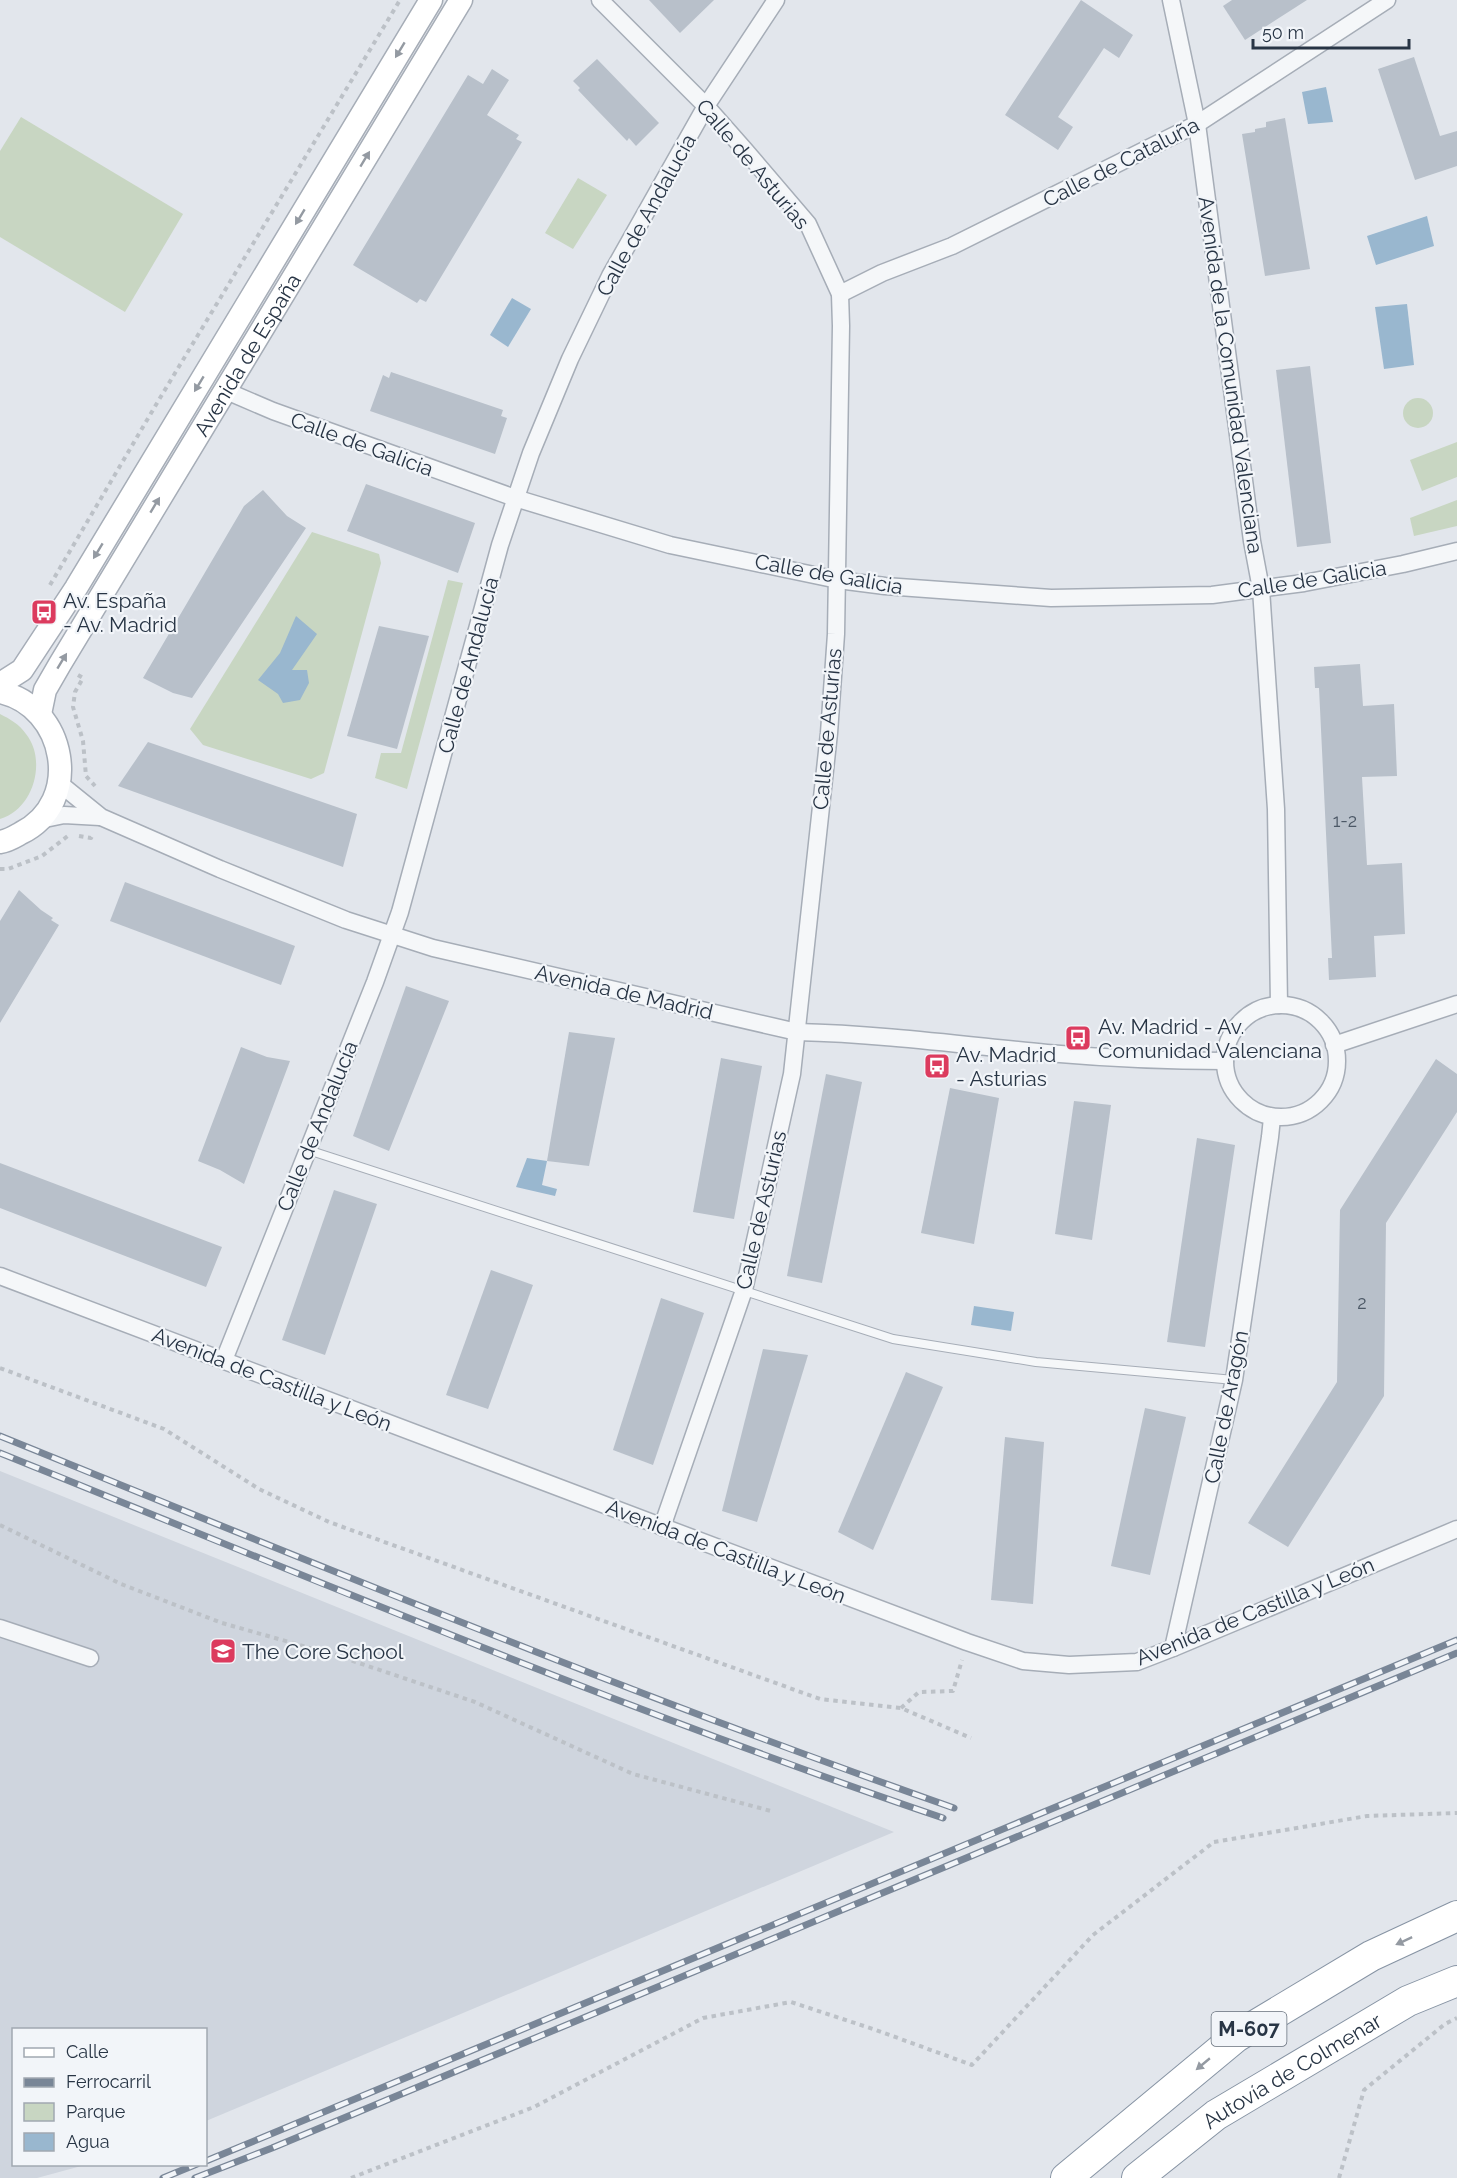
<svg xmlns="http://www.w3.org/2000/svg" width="1457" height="2178" font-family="Raleway,sans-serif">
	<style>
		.built { fill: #cfd5de }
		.green { fill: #c8d6c2 }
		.water { fill: #99b7cf }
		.building { fill: #b8c0ca }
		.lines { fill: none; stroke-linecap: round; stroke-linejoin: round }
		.lane-casing { stroke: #a6adb7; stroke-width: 10 }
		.street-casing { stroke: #a6adb7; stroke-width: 19 }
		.secondary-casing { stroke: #a6adb7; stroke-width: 25 }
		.highway-casing { stroke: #8794a4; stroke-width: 32 }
		.path { stroke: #bcc1c7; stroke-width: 4; stroke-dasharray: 4.5 4.5; stroke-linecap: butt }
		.lane { stroke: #f5f7f9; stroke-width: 8 }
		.street { stroke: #f5f7f9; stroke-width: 16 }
		.secondary { stroke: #fff; stroke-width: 22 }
		.highway { stroke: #fff; stroke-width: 30 }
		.rail-casing { stroke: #798697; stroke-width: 7 }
		.rail { stroke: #f2f5f9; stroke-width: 4.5; stroke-dasharray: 14; stroke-linecap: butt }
		.path-bridge { stroke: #bcc1c7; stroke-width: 4; stroke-dasharray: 4.5 4.5; stroke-linecap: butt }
		.oneway { fill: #949aa2 }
		.labels { text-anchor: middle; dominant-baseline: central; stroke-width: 4.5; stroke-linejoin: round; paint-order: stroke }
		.number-label { font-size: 18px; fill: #4c5866 }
		.shield { fill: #f2f5f9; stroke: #656f7b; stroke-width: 1.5 }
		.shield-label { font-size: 20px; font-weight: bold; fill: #283545 }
		.street-label { font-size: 21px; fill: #283545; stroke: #f2f5f9 }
		.poi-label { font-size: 21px; fill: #283545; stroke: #f2f5f9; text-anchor: start }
	</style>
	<rect width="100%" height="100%" fill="#e2e6ec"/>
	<path class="built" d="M0 1471 894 1832 206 2121V2030H14V2164L85 2165 37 2178H0Z"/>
	<g class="green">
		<path d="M21 117 183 214 125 312 0 237V151Z"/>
		<path d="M578 178 607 195 573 249 545 233Z"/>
		<circle cx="1418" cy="413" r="15"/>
		<path d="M1457 442V477L1422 491 1410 460Z"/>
		<path d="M1457 500V526L1414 536 1410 518Z"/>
		<path d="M312 532 379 554 381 563 324 773 311 779 203 745 190 729Z"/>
		<path d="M448 580 463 583 407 789 375 778 381 753H401Z"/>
		<path d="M0 714C10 719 19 724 26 734 47 760 34 809 0 819Z"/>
	</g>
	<g class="water">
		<path d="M1326 87 1333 122 1308 124 1302 92Z"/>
		<path d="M1427 216 1434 246 1376 265 1367 236Z"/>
		<path d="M512 298 531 309 508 347 490 335Z"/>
		<path d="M1407 304 1414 365 1384 369 1375 307Z"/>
		<path d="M296 616 317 634 292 670H307L309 683 300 700 283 703 278 694 258 680 280 653Z"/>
		<path d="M527 1158 547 1161 542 1185 557 1189 555 1196 516 1187Z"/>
		<path d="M974 1306 1014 1312 1011 1331 971 1325Z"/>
	</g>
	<g class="building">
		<path d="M649 0H714L680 33Z"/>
		<path d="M1081 0 1133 35 1119 58 1104 48 1058 117 1073 127 1058 150 1005 115Z"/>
		<path d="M1232 0H1307L1245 40 1223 6Z"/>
		<path d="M1414 57 1440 136 1457 131V166L1415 180 1378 69Z"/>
		<path d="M597 59 659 123 636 146 629 138 627 141 596 109 578 90 580 88 573 81Z"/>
		<path d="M492 69 509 80 487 115 519 135 516 139 522 142 426 302 420 299 417 303 353 265 468 75 483 84Z"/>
		<path d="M1285 118 1310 269 1265 276 1242 134 1255 132V129L1266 127V122Z"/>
		<path d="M1310 366 1331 543 1297 547 1276 370Z"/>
		<path d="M391 372 503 410 501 416 507 418 495 454 370 411 383 375 389 378Z"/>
		<path d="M366 484 475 523 458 573 347 531Z"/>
		<path d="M263 490 287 516 306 528 192 698 173 693 143 678 244 506Z"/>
		<path d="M379 626 429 636 397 749 347 736Z"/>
		<path d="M1360 664 1363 706 1394 704 1397 776 1362 777 1367 865 1402 863 1405 934 1374 936 1376 977 1329 980 1328 958H1332L1319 688H1315L1314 667Z"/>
		<path d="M148 742 357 814 343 867 118 786Z"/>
		<path d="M125 882 295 946 281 985 110 921Z"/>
		<path d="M19 890 41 910 53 918 51 920 59 925 0 1023V921Z"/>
		<path d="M406 986 449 1001 389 1151 353 1136Z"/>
		<path d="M569 1032 615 1038 589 1166 547 1161Z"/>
		<path d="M241 1047 267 1057 290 1061 244 1184 220 1170 198 1161Z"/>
		<path d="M721 1058 762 1066 734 1219 693 1212Z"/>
		<path d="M1436 1059 1457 1074V1112L1386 1223 1384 1396 1288 1547 1248 1523 1337 1382 1340 1210Z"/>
		<path d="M826 1074 862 1082 822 1283 787 1276Z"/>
		<path d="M950 1088 999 1098 974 1244 921 1233Z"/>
		<path d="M1074 1101 1111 1105 1092 1240 1055 1234Z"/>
		<path d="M1197 1138 1235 1145 1205 1347 1167 1342Z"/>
		<path d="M0 1163 222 1247 206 1287 0 1208Z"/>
		<path d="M334 1190 377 1204 325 1355 282 1340Z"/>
		<path d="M491 1270 533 1285 488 1409 446 1395Z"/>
		<path d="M661 1298 704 1313 653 1465 613 1450Z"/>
		<path d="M763 1349 808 1355 757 1522 722 1511Z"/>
		<path d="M906 1372 943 1387 873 1550 838 1532Z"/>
		<path d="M1145 1408 1186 1417 1150 1575 1111 1566Z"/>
		<path d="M1005 1437 1044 1442 1033 1604 991 1600Z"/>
	</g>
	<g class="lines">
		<defs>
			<path id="lane" d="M308 1150 893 1339 1036 1362 1234 1380"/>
			<g id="street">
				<path d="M600 0 706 106 744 149 808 224 840 294 841 326 836 634 829 733 792 1074 744 1290 662 1527"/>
				<path d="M1171 0 1197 124 1252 541 1261 589 1276 809 1279 1005"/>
				<path d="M840 294 882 273 952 246 1197 124 1387 0"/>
				<path d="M224 390 273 411 515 498 670 545 838 580 885 586 1051 598 1212 595 1304 583 1403 564 1457 551"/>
				<path d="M59 783 101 817 220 869 346 920 433 948 797 1032C881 1034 964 1045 1047 1053 1106 1058 1166 1061 1225 1061"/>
				<path d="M40 820 64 815 100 817"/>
				<circle cx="1281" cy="1061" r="56"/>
				<path d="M1334 1045 1457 1004"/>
				<path d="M0 1276 967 1642 1023 1661 1069 1665 1137 1662 1173 1648 1457 1529"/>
				<path d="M224 1360 375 982 400 912 500 545 531 453 570 359 610 276 706 106 776 0"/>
				<path d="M0 1628 90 1658"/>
				<path d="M1173 1648 1234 1380 1270 1137 1272 1118"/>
			</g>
			<g id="secondary">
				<path d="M0 684 22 670 76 588 431 0"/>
				<path d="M0 692C66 706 84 802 21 833 14 837 8 841 0 842"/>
				<path id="s1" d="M40 714 45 690 60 664 461 0"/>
			</g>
			<g id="highway">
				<path d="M1066 2178 1236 2037 1371 1956 1457 1916"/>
				<path id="s2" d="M1137 2178 1216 2115 1408 2001 1457 1981"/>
			</g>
		</defs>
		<use href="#lane" class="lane-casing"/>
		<use href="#street" class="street-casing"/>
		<use href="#secondary" class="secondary-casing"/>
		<use href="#highway" class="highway-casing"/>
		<g class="path">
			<path d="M50 585 160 398 400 0"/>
			<path d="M78 675 83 678 75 692 73 707 83 741 86 776 95 786"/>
			<path d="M79 836 91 838 93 834"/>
			<path d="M0 869H8L42 856 69 835"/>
			<path d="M0 1368 164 1429 259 1489 329 1522 820 1699 901 1708 971 1738"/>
			<path d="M0 1525 121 1584 222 1623 335 1655 475 1702 633 1774 771 1811"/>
			<path d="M901 1708 919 1692 953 1691 962 1660"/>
			<path d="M1214 1842 1367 1816 1457 1813"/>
			<path d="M351 2178 534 2107 703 2018 791 2002 876 2030 972 2065 1093 1935"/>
			<path d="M1339 2178 1364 2090 1445 2024 1457 2018"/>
		</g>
		<use href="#lane" class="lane"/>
		<use href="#street" class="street"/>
		<use href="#secondary" class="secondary"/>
		<use href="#highway" class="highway"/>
		<defs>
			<g id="rail">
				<path d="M0 1436C316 1564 632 1695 954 1808"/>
				<path d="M0 1453C313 1579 624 1710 943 1818"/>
				<path d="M206 2161 1457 1640"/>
				<path d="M163 2178 197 2164"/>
				<path d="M195 2178 272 2148 1457 1653"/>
			</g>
		</defs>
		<use href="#rail" class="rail-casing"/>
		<use href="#rail" class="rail"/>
		<path class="path-bridge" d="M1093 1935 1214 1842"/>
	</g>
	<defs><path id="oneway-solid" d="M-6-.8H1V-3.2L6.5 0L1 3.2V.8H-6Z" transform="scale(1.5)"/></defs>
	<g class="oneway">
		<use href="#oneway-solid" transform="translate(400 50) rotate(121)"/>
		<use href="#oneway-solid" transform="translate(365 159) rotate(-59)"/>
		<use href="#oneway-solid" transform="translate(300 217) rotate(121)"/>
		<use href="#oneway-solid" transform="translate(199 384) rotate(121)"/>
		<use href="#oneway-solid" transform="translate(155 505) rotate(-59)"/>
		<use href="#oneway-solid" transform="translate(98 551) rotate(121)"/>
		<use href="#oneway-solid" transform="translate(62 661) rotate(-59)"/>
		<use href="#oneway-solid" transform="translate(1404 1941) rotate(155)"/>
		<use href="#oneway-solid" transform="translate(1203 2064) rotate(140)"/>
	</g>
	<defs>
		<symbol id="bus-square" viewBox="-11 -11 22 22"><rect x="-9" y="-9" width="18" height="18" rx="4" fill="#dc3b5e" stroke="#f2f5f9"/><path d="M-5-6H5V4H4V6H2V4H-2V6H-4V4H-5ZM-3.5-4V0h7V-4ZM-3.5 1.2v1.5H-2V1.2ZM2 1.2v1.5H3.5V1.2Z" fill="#fff"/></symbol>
		<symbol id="university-square" viewBox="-11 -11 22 22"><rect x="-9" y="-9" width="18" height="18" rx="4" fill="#dc3b5e" stroke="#f2f5f9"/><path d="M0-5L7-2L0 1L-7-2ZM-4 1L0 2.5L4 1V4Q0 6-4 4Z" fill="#fff"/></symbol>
	</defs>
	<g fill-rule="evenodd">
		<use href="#bus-square" x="29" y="597" width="30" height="30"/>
		<use href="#bus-square" x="1063" y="1023" width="30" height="30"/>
		<use href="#bus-square" x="922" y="1051" width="30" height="30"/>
		<use href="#university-square" x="208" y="1636" width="30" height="30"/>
	</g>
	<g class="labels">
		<g class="number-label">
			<text x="1345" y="820">1-2</text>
			<text x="1362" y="1302">2</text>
		</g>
		<rect class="shield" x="1211.5" y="2012" width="75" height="34" rx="4.5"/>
		<g class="shield-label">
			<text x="1249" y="2029">M-607</text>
		</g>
		<g class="street-label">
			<text transform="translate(1121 162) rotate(-27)">Calle de Cataluña</text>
			<text transform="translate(753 164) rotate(50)">Calle de Asturias</text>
			<text transform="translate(646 215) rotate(-61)">Calle de Andalucía</text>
			<text stroke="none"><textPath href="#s1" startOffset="416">Avenida de España</textPath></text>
			<text transform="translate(1231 375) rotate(82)">Avenida de la Comunidad Valenciana</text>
			<text transform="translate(362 444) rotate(20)">Calle de Galicia</text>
			<text transform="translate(829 574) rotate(10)">Calle de Galicia</text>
			<text transform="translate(1312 579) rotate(-9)">Calle de Galicia</text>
			<text transform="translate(468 665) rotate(-75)">Calle de Andalucía</text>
			<text transform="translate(827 729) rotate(-85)">Calle de Asturias</text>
			<text transform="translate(624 992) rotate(13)">Avenida de Madrid</text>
			<text transform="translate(317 1126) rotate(-68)">Calle de Andalucía</text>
			<text transform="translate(761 1210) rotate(-77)">Calle de Asturias</text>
			<text transform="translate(272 1379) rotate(21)">Avenida de Castilla y León</text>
			<text transform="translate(1226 1407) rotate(-79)">Calle de Aragón</text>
			<text transform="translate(726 1551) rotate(21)">Avenida de Castilla y León</text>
			<text transform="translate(1255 1611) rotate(-22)">Avenida de Castilla y León</text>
			<text stroke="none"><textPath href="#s2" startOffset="189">Autovía de Colmenar</textPath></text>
		</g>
		<g class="poi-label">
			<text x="63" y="600">Av. España<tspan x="63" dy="24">- Av. Madrid</tspan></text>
			<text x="1098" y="1026">Av. Madrid - Av.<tspan x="1098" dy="24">Comunidad Valenciana</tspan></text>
			<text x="956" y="1054">Av. Madrid<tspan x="956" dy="24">- Asturias</tspan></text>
			<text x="242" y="1651">The Core School</text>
		</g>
	</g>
	<rect x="12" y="2028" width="195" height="138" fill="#f2f5f9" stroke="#a1a8b1" stroke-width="1.5"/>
	<rect x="24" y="2048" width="30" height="9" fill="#ffffff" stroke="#a1a8b1" stroke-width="1.5"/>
	<text x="66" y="2058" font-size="18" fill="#283545">Calle</text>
	<rect x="24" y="2078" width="30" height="9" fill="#798697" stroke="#a1a8b1" stroke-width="1.5"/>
	<text x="66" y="2088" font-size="18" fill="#283545">Ferrocarril</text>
	<rect x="24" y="2103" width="30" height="18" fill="#c8d6c2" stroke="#a1a8b1" stroke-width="1.5"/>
	<text x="66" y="2118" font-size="18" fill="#283545">Parque</text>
	<rect x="24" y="2133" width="30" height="18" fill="#99b7cf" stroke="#a1a8b1" stroke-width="1.5"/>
	<text x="66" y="2148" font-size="18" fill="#283545">Agua</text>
	<path d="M1253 39v9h156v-9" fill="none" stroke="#283545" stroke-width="3"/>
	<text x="1262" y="39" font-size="18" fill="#283545" stroke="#f2f5f9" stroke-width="4.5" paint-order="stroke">50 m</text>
</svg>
